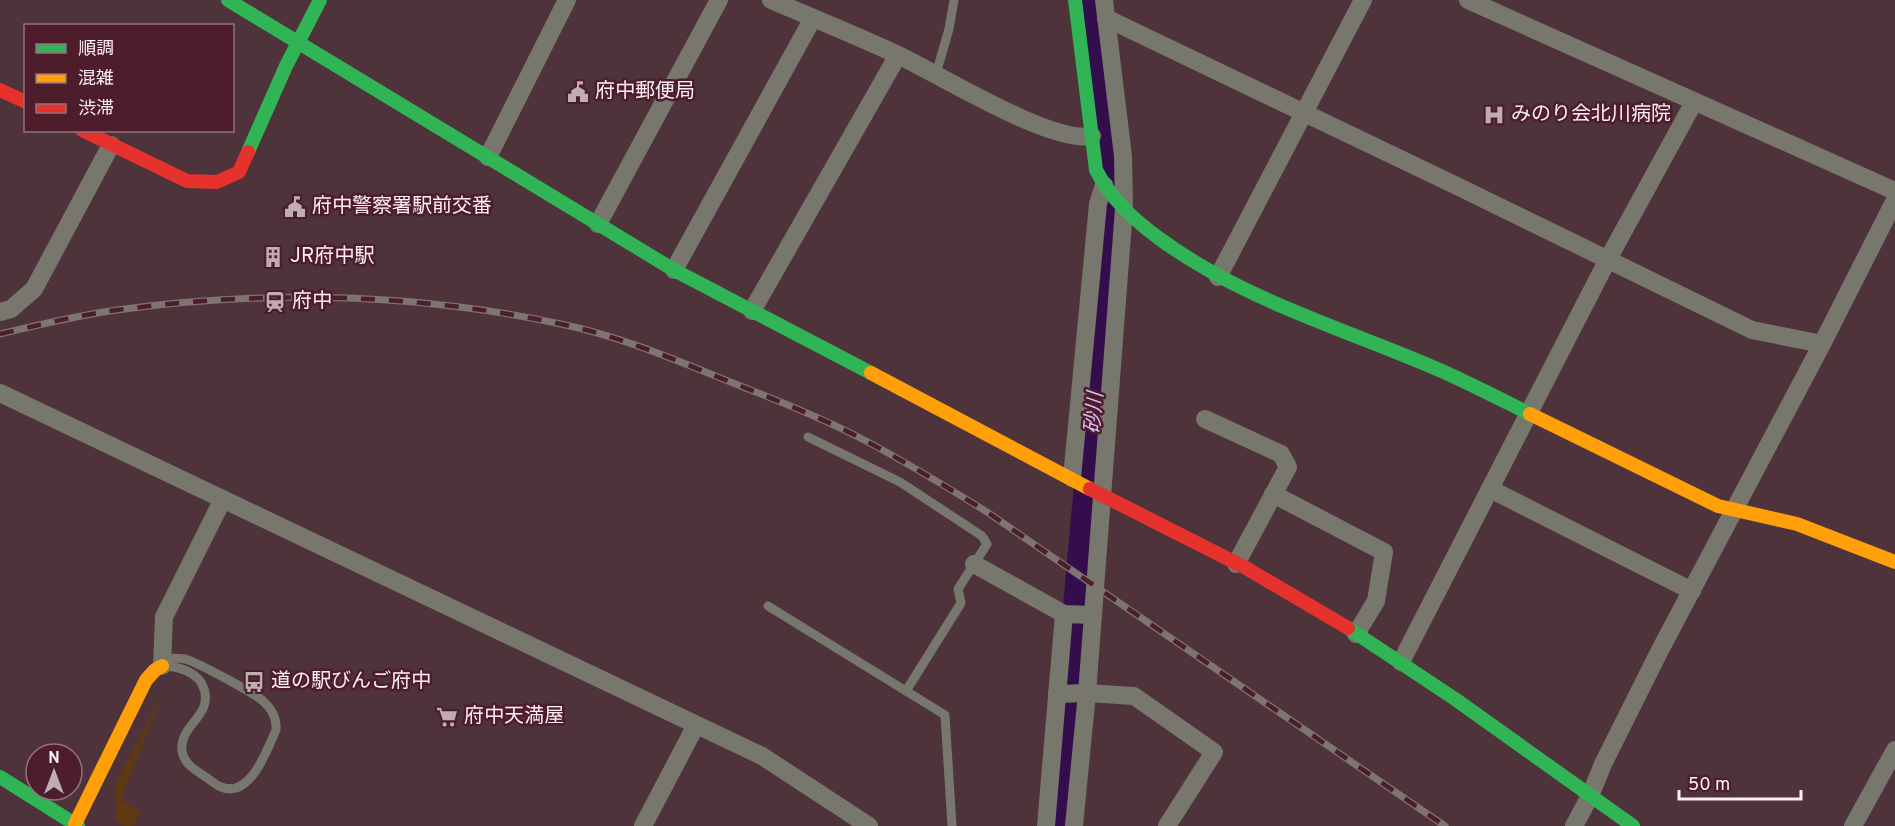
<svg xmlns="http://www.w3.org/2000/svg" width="1895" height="826" font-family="Overpass,'Noto Sans JP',sans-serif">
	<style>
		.green { fill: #5e3911 }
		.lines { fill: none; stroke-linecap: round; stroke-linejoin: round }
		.river { stroke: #330d4c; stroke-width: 28 }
		.lane { stroke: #77776d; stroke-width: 9 }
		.street { stroke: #77776d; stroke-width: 18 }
		.fast { stroke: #30b455; stroke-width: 14 }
		.slow { stroke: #ff9f0a; stroke-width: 14 }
		.jam { stroke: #e5322d; stroke-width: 14 }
		.rail-casing { stroke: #7e7472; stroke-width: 7 }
		.rail { stroke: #4d1d2b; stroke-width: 4.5; stroke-dasharray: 14; stroke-linecap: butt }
		.labels { text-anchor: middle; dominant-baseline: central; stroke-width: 5; stroke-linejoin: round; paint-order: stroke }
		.poi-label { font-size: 20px; fill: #fdeff2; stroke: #4d1d2b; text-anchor: start }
		.water-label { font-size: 21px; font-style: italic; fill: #d8befa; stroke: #4d1d2b }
	</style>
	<rect width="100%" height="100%" fill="#4e333a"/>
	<path class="green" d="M164 690 121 799 140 812 133 826H123L115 818V786Z"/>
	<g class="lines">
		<path class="river" d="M1060 826 1061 783 1112 220V151L1092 0"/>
		<g class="lane">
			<path d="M936 74 949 29 954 0"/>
			<path d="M808 437 900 482 982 536 987 544 958 589 961 603 906 691"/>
			<path d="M768 606 945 715 952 826"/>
			<path d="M174 658C178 659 184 658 188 660 198 663 256 694 263 701 272 709 277 718 276 730 267 750 250 799 221 787 216 785 210 780 206 777 195 770 184 764 182 751 179 725 213 716 204 689 199 672 178 666 162 666Z"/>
		</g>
		<g class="street">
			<path d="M771 0C813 18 855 35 896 54 939 74 1050 144 1092 136"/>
			<path d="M1468 0 1895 191"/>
			<path d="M1106 18 1459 187 1752 330 1822 344"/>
			<path d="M488 157 567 0"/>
			<path d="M598 224 719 0"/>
			<path d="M674 270 813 18"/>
			<path d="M1218 277 1363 0"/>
			<path d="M752 311 898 55"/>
			<path d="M0 312 11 309 34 289 111 145"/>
			<path d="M0 393 762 756 869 826"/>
			<path d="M1205 419 1281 454 1288 467 1236 564"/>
			<path d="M1072 478 1098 204 1104 185"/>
			<path d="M1490 489 1692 591"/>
			<path d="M1273 494 1384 552 1376 601 1356 634"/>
			<path d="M974 564 1064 614 1093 615"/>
			<path d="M1401 662 1607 261 1694 102"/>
			<path d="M162 666 164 617 223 499"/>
			<path d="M1057 694 1087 693 1134 696 1214 752 1167 826"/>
			<path d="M643 826 696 725"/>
			<path d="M1046 826 1064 614"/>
			<path d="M1074 826 1087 693 1124 209 1123 156 1104 0"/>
			<path d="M1574 826 1590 796 1603 764 1659 652 1822 344 1895 200"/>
			<path d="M1853 826 1895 750"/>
		</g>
		<g class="fast">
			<path d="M228 0 674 270 871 373"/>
			<path d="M1075 0 1096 170C1111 199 1134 220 1160 239 1246 302 1349 330 1444 372 1473 385 1502 400 1530 414"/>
			<path d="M248 152 286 66 320 0"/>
			<path d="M1348 628 1455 699 1633 826"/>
			<path d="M0 777 78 826"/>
		</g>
		<g class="slow">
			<path d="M871 373 1090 489"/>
			<path d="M1530 414 1718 506 1797 524 1895 562"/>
			<path d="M75 824 146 680 155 670 162 666"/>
		</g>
		<g class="jam">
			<path d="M0 90 26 102"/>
			<path d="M82 130 187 181 217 182 239 172 248 152"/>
			<path d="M1090 489 1246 568 1348 628"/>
		</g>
		<defs>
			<path id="rail" d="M0 334C39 325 78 315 117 310 265 290 415 293 561 324 614 335 664 355 713 375 765 396 817 415 866 441 907 463 947 487 987 512L1445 826"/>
		</defs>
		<use href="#rail" class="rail-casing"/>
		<use href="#rail" class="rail"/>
	</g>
	<defs>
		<symbol id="civic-bare" viewBox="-9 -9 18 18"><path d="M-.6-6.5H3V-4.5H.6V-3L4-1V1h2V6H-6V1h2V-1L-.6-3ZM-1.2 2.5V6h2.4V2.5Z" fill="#c0adb2" stroke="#4d1d2b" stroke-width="2.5" paint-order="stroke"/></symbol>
		<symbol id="hospital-bare" viewBox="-9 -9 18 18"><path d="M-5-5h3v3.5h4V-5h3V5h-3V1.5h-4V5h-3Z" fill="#c0adb2" stroke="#4d1d2b" stroke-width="2.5" paint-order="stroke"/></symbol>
		<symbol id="building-bare" viewBox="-9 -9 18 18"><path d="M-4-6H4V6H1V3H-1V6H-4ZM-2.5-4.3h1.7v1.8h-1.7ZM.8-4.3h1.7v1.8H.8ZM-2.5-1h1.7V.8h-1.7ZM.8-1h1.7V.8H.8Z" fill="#c0adb2" stroke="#4d1d2b" stroke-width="2.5" paint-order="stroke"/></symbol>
		<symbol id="station-bare" viewBox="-9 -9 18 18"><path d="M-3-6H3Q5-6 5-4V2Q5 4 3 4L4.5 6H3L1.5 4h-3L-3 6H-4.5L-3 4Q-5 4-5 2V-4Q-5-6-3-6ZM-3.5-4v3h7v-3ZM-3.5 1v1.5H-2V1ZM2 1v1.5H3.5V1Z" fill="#c0adb2" stroke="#4d1d2b" stroke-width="2.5" paint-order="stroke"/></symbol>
		<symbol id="bus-bare" viewBox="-9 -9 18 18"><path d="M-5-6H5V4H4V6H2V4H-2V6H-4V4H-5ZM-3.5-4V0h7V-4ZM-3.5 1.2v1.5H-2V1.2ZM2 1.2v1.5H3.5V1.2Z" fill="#c0adb2" stroke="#4d1d2b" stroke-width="2.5" paint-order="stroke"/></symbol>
		<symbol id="supermarket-bare" viewBox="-9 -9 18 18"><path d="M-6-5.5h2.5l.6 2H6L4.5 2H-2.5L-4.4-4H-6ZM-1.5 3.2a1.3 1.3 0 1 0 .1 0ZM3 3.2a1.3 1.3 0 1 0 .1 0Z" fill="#c0adb2" stroke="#4d1d2b" stroke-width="2.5" paint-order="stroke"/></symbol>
	</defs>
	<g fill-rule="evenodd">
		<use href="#civic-bare" x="563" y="77" width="30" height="30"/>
		<use href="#hospital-bare" x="1479" y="100" width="30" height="30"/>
		<use href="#civic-bare" x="280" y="192" width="30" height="30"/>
		<use href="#building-bare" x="258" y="242" width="30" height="30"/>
		<use href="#station-bare" x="260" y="287" width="30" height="30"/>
		<use href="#bus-bare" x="239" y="667" width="30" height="30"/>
		<use href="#supermarket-bare" x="432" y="702" width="30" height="30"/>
	</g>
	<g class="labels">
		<g class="poi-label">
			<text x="595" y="92">府中郵便局</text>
			<text x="1511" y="115">みのり会北川病院</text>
			<text x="312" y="207">府中警察署駅前交番</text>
			<text x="290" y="257">JR府中駅</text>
			<text x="292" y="302">府中</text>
			<text x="271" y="682">道の駅びんご府中</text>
			<text x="464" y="717">府中天満屋</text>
		</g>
		<g class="water-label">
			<text transform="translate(1095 413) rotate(-85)">砂川</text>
		</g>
	</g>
	<rect x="24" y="24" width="210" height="108" fill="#4d1d2b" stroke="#93717b" stroke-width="1.5"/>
	<rect x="36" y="44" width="30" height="9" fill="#30b455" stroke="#93717b" stroke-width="1.5"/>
	<text x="78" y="54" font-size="18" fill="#fdeff2">順調</text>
	<rect x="36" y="74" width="30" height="9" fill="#ff9f0a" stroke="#93717b" stroke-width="1.5"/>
	<text x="78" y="84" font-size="18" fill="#fdeff2">混雑</text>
	<rect x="36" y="104" width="30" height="9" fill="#e5322d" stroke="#93717b" stroke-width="1.5"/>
	<text x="78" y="114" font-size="18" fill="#fdeff2">渋滞</text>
	<g transform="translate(54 772)"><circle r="28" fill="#4d1d2b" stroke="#93717b" stroke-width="1.5"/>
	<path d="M0-4.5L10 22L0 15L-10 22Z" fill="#c0adb2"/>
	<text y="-9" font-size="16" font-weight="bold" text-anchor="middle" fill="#fdeff2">N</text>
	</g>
	<path d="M1679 790v9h122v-9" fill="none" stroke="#fdeff2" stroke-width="3"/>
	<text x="1688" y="790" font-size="18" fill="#fdeff2" stroke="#4d1d2b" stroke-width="4.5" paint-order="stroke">50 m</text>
</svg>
